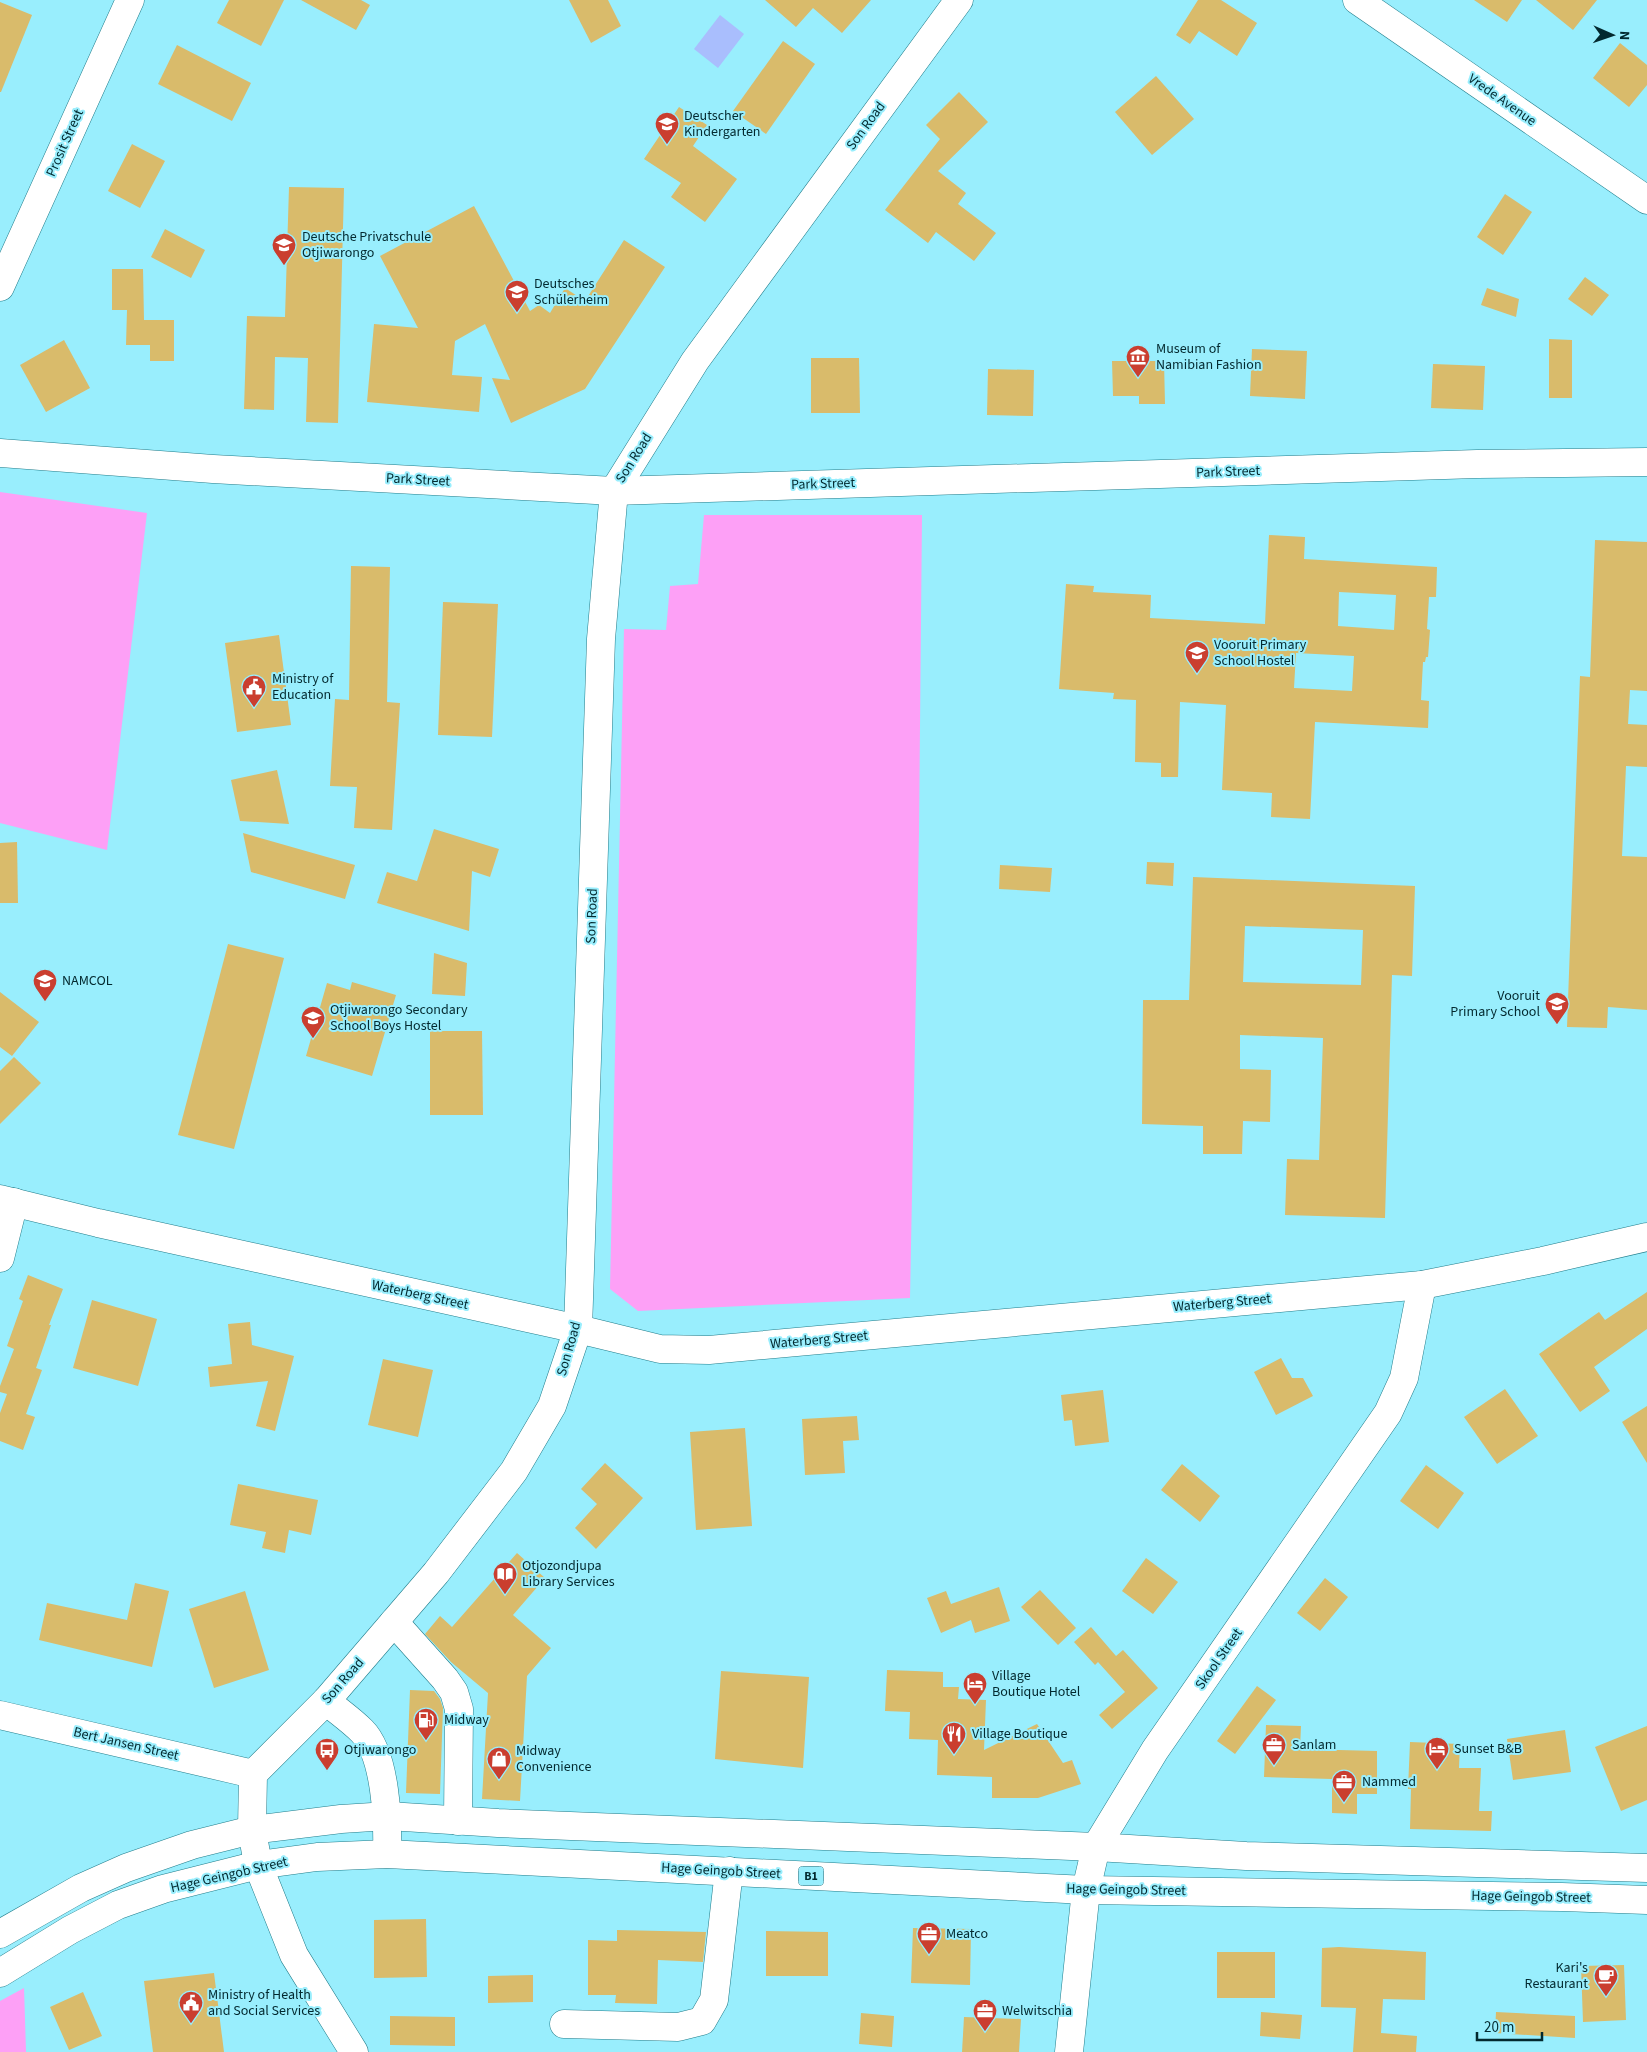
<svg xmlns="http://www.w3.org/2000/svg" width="1647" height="2052" font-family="'Source Sans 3',sans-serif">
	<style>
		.green { fill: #fda0f6 }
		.water { fill: #a9befd }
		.building { fill: #d9bb6b; fill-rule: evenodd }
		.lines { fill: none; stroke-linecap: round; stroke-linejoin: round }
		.minor-casing { stroke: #217d8b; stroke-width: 29 }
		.highway-casing { stroke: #217d8b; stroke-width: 29 }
		.minor { stroke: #fff; stroke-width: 28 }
		.highway { stroke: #fff; stroke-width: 28 }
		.labels { text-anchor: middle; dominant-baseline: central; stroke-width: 4; stroke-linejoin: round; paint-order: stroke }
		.shield { fill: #99eefd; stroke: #30646d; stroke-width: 1 }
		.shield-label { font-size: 12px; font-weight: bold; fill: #03292f }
		.street-label { font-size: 14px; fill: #03292f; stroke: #99eefd }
		.poi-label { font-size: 14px; fill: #03292f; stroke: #99eefd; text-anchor: start }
	</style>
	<rect width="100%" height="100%" fill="#99eefd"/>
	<g class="green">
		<path d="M0 492 147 513 107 850 0 823Z"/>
		<path d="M704 515H922L919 833 910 1298 638 1311 610 1289 624 629 666 630 670 586 698 584Z"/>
		<path d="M24 1988 26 2052H0V2001Z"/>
	</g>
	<path class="water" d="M720 15 744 34 718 68 694 49Z"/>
	<g class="building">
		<path d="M229 0H284L261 46 217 23Z"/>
		<path d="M301 0H361L370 5 356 30Z"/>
		<path d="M569 0H608L621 26 591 43Z"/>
		<path d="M765 0H871L842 33 813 8 796 27Z"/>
		<path d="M1198 0H1221L1257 23 1237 56 1199 31 1190 44 1176 35Z"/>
		<path d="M1474 0H1522L1507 22Z"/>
		<path d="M1536 0H1597L1573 30Z"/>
		<path d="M0 2 32 15 1 92H0Z"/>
		<path d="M783 41 815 64 766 134 733 111Z"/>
		<path d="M1620 43 1647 65V85L1629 107 1593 78Z"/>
		<path d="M177 45 251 83 232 121 158 84Z"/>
		<path d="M1156 76 1194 119 1152 155 1115 112Z"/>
		<path d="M959 92 988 122 938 171 966 193 958 204 996 233 974 261 936 232 928 243 885 210 940 139 926 125Z"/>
		<path d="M679 107 707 125 693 146 737 179 705 222 671 197 681 183 644 159Z"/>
		<path d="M132 144 165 161 140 208 108 191Z"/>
		<path d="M289 187 344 188 338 423 306 422 308 358 275 357 274 410 244 409 247 316 285 317Z"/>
		<path d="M1505 194 1532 212 1503 255 1477 237Z"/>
		<path d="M474 206 530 311 539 305 550 313 565 288 585 301 624 240 665 267 585 389 511 423 492 378 510 380 485 324 455 341 452 375 482 377 479 412 367 402 374 324 418 328 380 256Z"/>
		<path d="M165 229 205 250 191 278 151 257Z"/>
		<path d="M112 269H143L144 320H174V361H150V345H126L127 310H112Z"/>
		<path d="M1585 277 1609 295 1592 316 1568 299Z"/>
		<path d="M1487 288 1519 299 1516 317 1481 305Z"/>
		<path d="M1549 339 1572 340V398H1549Z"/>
		<path d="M64 340 90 388 46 412 20 365Z"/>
		<path d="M1252 349 1307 351 1305 399 1250 396Z"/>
		<path d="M811 358H859L860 413H811Z"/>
		<path d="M1112 361H1164L1165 404H1139V396H1113Z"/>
		<path d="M1433 364 1485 366 1483 410 1431 408Z"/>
		<path d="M988 369 1034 370 1033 416 987 415Z"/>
		<path d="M1269 535 1305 537 1304 559 1437 567 1436 597H1429L1427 629 1430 630 1428 657H1426L1425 662H1423L1421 700 1429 701 1428 728 1315 722 1310 819 1271 817 1272 793 1222 790 1226 705 1180 702 1178 777H1161V763L1135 762 1136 700 1113 699 1114 693 1059 689 1066 584 1094 586 1093 592 1151 595 1150 618 1265 624ZM1339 592 1396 595 1394 630 1338 626ZM1296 653 1354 656 1352 691 1294 688Z"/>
		<path d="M1595 540 1647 542V691L1630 690 1628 724 1647 725V767L1626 766 1622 856 1647 857V1010L1608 1007 1607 1028 1567 1027 1580 676 1590 677Z"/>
		<path d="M351 566 390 567 387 702 400 703 392 830 354 828 357 787 330 786 335 699 349 700Z"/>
		<path d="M443 602 498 604 492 737 438 735Z"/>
		<path d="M279 635 291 725 237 732 225 643Z"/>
		<path d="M277 770 289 824 240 821 231 780Z"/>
		<path d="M434 829 499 849 490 877 472 871 469 931 377 903 387 872 417 881Z"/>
		<path d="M243 833 355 865 345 899 251 872Z"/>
		<path d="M17 842 18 903H0V843Z"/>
		<path d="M1147 862 1174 863 1173 886 1146 884Z"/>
		<path d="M1000 865 1052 868 1050 892 999 889Z"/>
		<path d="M1193 877 1415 886 1412 976 1392 975 1385 1218 1285 1215 1287 1159 1319 1160 1323 1038 1240 1035V1069L1271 1070 1270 1122 1243 1121 1242 1154H1203V1126L1142 1124 1143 1000H1189ZM1245 926 1363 930 1361 985 1243 982Z"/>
		<path d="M228 944 284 958 234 1149 178 1135Z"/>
		<path d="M434 953 467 963 465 996 432 994Z"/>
		<path d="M352 982 396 995 372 1076 306 1056 327 983 350 990Z"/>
		<path d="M0 992 39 1022 12 1056 0 1047Z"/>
		<path d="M430 1031H482L483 1115H430Z"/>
		<path d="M14 1057 41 1083 0 1124V1071Z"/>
		<path d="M28 1275 63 1289 49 1325H51L36 1368 42 1370 26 1414 35 1417 23 1450 0 1441V1413L7 1394 0 1392V1386L14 1349 7 1346 23 1301 19 1299Z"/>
		<path d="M1647 1292V1329L1594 1367 1610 1391 1580 1412 1539 1354 1599 1312 1605 1320Z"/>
		<path d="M92 1300 157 1319 138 1386 73 1368Z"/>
		<path d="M250 1322 252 1345 294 1356 275 1431 256 1426 268 1381 210 1387 208 1367 232 1364 228 1324Z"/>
		<path d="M1281 1358 1292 1378H1303L1313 1396 1276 1415 1254 1372Z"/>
		<path d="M383 1359 433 1370 418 1437 368 1425Z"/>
		<path d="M1505 1389 1538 1436 1497 1464 1464 1417Z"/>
		<path d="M1103 1390 1109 1442 1075 1446 1072 1420 1064 1421 1061 1395Z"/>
		<path d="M1647 1406V1463L1622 1422Z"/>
		<path d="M857 1416 859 1440 843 1441 845 1473 805 1475 802 1419Z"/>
		<path d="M745 1428 752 1526 696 1530 690 1432Z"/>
		<path d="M605 1463 643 1498 596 1549 575 1528 597 1504 581 1489Z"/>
		<path d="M1182 1464 1220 1496 1200 1522 1161 1490Z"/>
		<path d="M1426 1465 1464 1493 1438 1529 1400 1501Z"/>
		<path d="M238 1484 318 1500 311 1535 289 1530 285 1553 262 1548 266 1532 230 1525Z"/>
		<path d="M517 1553 545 1578 513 1615 551 1648 527 1676 520 1801 482 1799 488 1693 451 1662 425 1634 440 1616 452 1627Z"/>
		<path d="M1146 1558 1178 1582 1153 1614 1122 1591Z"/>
		<path d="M1325 1578 1348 1597 1320 1631 1297 1613Z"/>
		<path d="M135 1583 169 1591 152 1667 39 1640 47 1603 127 1620Z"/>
		<path d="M999 1587 1010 1621 975 1633 971 1620 941 1633 927 1598 946 1591 951 1604Z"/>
		<path d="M1040 1590 1076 1628 1058 1645 1021 1607Z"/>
		<path d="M245 1591 269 1670 214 1688 189 1609Z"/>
		<path d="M1091 1627 1116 1656 1123 1650 1158 1688 1112 1729 1099 1715 1125 1692 1098 1662 1095 1665 1074 1642Z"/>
		<path d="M887 1670 943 1672V1687H959L958 1699 986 1700 984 1750 1037 1724 1063 1763 1072 1760 1081 1784 1038 1798H992V1777L937 1775 938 1740 909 1739 910 1712 885 1711Z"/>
		<path d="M721 1671 809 1677 803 1768 715 1759Z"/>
		<path d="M1257 1686 1276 1700 1235 1754 1217 1741Z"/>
		<path d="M410 1690 434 1691 440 1699 443 1708 440 1794 406 1793Z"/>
		<path d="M1266 1725 1301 1726 1300 1749 1377 1751V1794H1357V1814L1332 1813V1779L1264 1777Z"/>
		<path d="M1647 1726V1800L1621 1811 1595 1747Z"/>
		<path d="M1565 1730 1571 1772 1513 1780 1507 1739Z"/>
		<path d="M1410 1742 1460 1744 1459 1768H1481L1479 1811H1492L1491 1831 1410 1829 1411 1789H1408Z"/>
		<path d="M426 1919 427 1977 374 1978V1920Z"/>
		<path d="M913 1928 971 1929 970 1985 911 1983Z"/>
		<path d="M617 1930 706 1932 703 1962 658 1960 657 2004 615 2003 616 1995H588V1940L617 1941Z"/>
		<path d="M766 1931 828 1932V1976H766Z"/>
		<path d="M1339 1947 1426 1952 1425 2000 1383 1999 1381 2033 1417 2036 1416 2052H1353L1356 2008 1321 2007 1322 1948Z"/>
		<rect x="1217" y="1952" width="58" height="46"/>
		<path d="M1624 1965 1626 2020 1583 2022 1581 1966Z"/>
		<path d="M214 1973 224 2052H153L144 1981Z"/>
		<path d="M533 1975V2002L488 2003V1976Z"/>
		<path d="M83 1992 102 2036 69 2050 50 2007Z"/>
		<path d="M1261 2012 1302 2015 1300 2039 1260 2036Z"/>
		<path d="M1496 2012 1575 2016V2038L1495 2033Z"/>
		<path d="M861 2013 894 2016 892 2047 859 2044Z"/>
		<path d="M390 2016 455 2017V2046L390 2045Z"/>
		<path d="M964 2017 1021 2019 1019 2052H962Z"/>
	</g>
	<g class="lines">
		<defs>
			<g id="minor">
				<path d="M1357 0 1647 200"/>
				<path d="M0 287 130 0"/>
				<path d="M0 453 213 469 614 491 1477 464 1647 462"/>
				<path d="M0 1199 98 1223 578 1329 660 1349 709 1350 1422 1285 1543 1261 1647 1237"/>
				<path d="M0 1258 14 1202"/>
				<path d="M394 1622 445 1679 454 1692 459 1709 458 1821"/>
				<path d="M326 1701C338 1711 351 1720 362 1731 386 1755 388 1821 387 1854"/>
				<path d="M0 1715 253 1774"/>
				<path d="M564 2024 678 2027 702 2021 714 2000 729 1871"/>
				<path d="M354 2052 294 1955 258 1865 252 1830 253 1774 326 1701 436 1573 514 1471 552 1406 578 1329 601 639 614 491 695 361 959 0"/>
				<path d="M1069 2052 1086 1890 1096 1847 1155 1750 1388 1413 1404 1378 1422 1285"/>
			</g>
			<g id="highway">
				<path d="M0 1934 81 1888 126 1868 192 1845 252 1830 341 1819 388 1816 498 1823 1096 1847 1246 1856 1647 1868"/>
				<path d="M0 1973 70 1930 118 1905 163 1889 258 1865 317 1857 387 1854 1086 1890 1562 1897 1647 1900"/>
			</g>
		</defs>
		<use href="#minor" class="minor-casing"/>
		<use href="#highway" class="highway-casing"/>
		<use href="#minor" class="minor"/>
		<use href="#highway" class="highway"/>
	</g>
	<defs>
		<symbol id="school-pin" viewBox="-11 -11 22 30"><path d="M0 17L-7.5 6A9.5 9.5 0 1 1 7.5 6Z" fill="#ca3e2f" stroke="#99eefd"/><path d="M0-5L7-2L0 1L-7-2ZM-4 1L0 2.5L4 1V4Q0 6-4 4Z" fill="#fff"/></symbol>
		<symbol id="museum-pin" viewBox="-11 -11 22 30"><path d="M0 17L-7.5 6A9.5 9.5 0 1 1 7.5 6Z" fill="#ca3e2f" stroke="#99eefd"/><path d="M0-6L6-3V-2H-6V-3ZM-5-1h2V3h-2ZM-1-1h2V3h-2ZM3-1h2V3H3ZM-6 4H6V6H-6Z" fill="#fff"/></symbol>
		<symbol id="civic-pin" viewBox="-11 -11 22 30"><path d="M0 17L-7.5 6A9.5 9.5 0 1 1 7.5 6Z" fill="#ca3e2f" stroke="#99eefd"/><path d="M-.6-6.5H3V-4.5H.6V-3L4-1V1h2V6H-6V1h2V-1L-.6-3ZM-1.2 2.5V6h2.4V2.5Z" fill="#fff"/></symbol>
		<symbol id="library-pin" viewBox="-11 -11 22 30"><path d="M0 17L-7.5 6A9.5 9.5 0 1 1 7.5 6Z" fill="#ca3e2f" stroke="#99eefd"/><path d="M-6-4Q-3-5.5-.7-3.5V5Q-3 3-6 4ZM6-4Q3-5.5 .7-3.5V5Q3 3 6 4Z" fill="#fff"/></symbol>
		<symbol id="hotel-pin" viewBox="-11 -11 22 30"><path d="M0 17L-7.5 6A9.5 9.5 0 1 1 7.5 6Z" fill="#ca3e2f" stroke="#99eefd"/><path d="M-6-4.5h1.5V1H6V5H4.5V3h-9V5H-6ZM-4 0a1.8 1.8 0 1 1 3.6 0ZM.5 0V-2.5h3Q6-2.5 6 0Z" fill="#fff"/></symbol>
		<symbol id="fuel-pin" viewBox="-11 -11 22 30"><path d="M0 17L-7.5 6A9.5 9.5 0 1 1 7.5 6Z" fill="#ca3e2f" stroke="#99eefd"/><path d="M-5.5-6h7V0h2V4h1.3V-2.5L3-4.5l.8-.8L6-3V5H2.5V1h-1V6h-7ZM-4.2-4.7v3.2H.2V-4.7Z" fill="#fff"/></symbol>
		<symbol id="restaurant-pin" viewBox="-11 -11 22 30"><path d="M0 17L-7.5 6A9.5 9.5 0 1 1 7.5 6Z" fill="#ca3e2f" stroke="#99eefd"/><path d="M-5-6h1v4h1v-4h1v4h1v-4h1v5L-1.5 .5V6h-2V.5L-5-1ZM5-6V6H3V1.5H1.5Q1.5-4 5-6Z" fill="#fff"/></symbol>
		<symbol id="office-pin" viewBox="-11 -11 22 30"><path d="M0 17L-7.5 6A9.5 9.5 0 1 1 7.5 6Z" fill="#ca3e2f" stroke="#99eefd"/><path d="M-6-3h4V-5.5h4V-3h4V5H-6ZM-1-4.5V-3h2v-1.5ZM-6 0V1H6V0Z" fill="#fff"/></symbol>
		<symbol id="bus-pin" viewBox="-11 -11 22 30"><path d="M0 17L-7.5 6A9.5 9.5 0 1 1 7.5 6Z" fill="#ca3e2f" stroke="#99eefd"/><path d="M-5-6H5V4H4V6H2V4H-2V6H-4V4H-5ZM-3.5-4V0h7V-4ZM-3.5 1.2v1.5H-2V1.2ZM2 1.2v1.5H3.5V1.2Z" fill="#fff"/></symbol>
		<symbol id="shop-pin" viewBox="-11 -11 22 30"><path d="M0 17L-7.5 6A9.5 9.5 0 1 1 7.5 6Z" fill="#ca3e2f" stroke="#99eefd"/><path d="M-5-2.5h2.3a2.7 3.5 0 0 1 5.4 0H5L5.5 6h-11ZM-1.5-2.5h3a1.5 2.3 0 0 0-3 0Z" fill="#fff"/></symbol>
		<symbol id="cafe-pin" viewBox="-11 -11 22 30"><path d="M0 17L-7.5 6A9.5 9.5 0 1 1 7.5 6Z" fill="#ca3e2f" stroke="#99eefd"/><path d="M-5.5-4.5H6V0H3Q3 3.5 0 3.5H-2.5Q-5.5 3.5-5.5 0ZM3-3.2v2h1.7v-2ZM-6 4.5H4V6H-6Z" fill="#fff"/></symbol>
	</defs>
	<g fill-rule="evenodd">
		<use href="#school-pin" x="653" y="110" width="28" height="38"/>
		<use href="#school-pin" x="270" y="231" width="28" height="38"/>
		<use href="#school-pin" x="503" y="278" width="28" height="38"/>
		<use href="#museum-pin" x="1124" y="343" width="28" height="38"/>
		<use href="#school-pin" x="1183" y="639" width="28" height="38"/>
		<use href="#civic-pin" x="240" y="673" width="28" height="38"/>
		<use href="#school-pin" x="31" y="967" width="28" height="38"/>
		<use href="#school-pin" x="1543" y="990" width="28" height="38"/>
		<use href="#school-pin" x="299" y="1004" width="28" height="38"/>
		<use href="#library-pin" x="491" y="1560" width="28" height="38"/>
		<use href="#hotel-pin" x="961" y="1670" width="28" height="38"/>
		<use href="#fuel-pin" x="412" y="1706" width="28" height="38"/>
		<use href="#restaurant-pin" x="940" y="1720" width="28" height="38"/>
		<use href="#office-pin" x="1260" y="1731" width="28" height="38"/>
		<use href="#hotel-pin" x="1423" y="1735" width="28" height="38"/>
		<use href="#bus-pin" x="313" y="1736" width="28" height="38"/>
		<use href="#shop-pin" x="485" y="1745" width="28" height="38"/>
		<use href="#office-pin" x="1330" y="1768" width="28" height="38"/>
		<use href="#office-pin" x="915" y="1920" width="28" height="38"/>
		<use href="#cafe-pin" x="1592" y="1962" width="28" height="38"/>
		<use href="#civic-pin" x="177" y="1989" width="28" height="38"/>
		<use href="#office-pin" x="971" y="1997" width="28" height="38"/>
	</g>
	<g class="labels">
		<rect class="shield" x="798.5" y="1866.5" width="25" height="19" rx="4"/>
		<g class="shield-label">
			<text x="811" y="1876">B1</text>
		</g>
		<g class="street-label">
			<text transform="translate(1502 100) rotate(35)">Vrede Avenue</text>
			<text transform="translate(866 126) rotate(-54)">Son Road</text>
			<text transform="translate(65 143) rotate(-66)">Prosit Street</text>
			<text transform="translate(634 458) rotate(-58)">Son Road</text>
			<text transform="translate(1228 472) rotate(-2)">Park Street</text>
			<text transform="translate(418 480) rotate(3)">Park Street</text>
			<text transform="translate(823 484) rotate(-2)">Park Street</text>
			<text transform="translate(592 916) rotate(-88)">Son Road</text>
			<text transform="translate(420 1295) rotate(12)">Waterberg Street</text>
			<text transform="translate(1222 1303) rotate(-5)">Waterberg Street</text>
			<text transform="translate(819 1340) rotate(-5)">Waterberg Street</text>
			<text transform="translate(569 1349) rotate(-74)">Son Road</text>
			<text transform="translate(1219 1659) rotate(-55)">Skool Street</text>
			<text transform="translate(343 1681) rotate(-49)">Son Road</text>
			<text transform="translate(126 1744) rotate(13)">Bert Jansen Street</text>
			<text transform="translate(721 1871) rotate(3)">Hage Geingob Street</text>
			<text transform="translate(229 1875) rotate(-13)">Hage Geingob Street</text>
			<text transform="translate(1126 1890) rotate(1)">Hage Geingob Street</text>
			<text transform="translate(1531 1897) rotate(1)">Hage Geingob Street</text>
		</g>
		<g class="poi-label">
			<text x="684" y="116">Deutscher<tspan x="684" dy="16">Kindergarten</tspan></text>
			<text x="302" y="237">Deutsche Privatschule<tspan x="302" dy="16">Otjiwarongo</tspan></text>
			<text x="534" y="284">Deutsches<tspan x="534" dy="16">Schülerheim</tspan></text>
			<text x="1156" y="349">Museum of<tspan x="1156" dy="16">Namibian Fashion</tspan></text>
			<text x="1214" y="645">Vooruit Primary<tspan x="1214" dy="16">School Hostel</tspan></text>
			<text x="272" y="679">Ministry of<tspan x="272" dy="16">Education</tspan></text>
			<text x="62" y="981">NAMCOL</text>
			<text x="1540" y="996" text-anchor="end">Vooruit<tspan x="1540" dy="16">Primary School</tspan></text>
			<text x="330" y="1010">Otjiwarongo Secondary<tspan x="330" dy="16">School Boys Hostel</tspan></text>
			<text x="522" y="1566">Otjozondjupa<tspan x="522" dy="16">Library Services</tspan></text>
			<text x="992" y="1676">Village<tspan x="992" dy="16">Boutique Hotel</tspan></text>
			<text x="444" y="1720">Midway</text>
			<text x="972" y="1734">Village Boutique</text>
			<text x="1292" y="1745">Sanlam</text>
			<text x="1454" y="1749">Sunset B&amp;B</text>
			<text x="344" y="1750">Otjiwarongo</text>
			<text x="516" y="1751">Midway<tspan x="516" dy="16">Convenience</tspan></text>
			<text x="1362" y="1782">Nammed</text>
			<text x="946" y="1934">Meatco</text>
			<text x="1588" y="1968" text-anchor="end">Kari's<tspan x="1588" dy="16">Restaurant</tspan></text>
			<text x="208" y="1995">Ministry of Health<tspan x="208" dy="16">and Social Services</tspan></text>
			<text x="1002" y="2011">Welwitschia</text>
		</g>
	</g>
	<g transform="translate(1612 35) rotate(92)" stroke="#99eefd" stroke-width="4" paint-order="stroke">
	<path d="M0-4L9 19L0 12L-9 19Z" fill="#03292f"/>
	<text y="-8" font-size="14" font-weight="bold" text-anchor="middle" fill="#03292f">N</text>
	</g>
	<path d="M1477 2032v8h65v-8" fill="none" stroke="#03292f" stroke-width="2.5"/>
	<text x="1484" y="2032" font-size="15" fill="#03292f" stroke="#99eefd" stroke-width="4" paint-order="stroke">20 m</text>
</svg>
